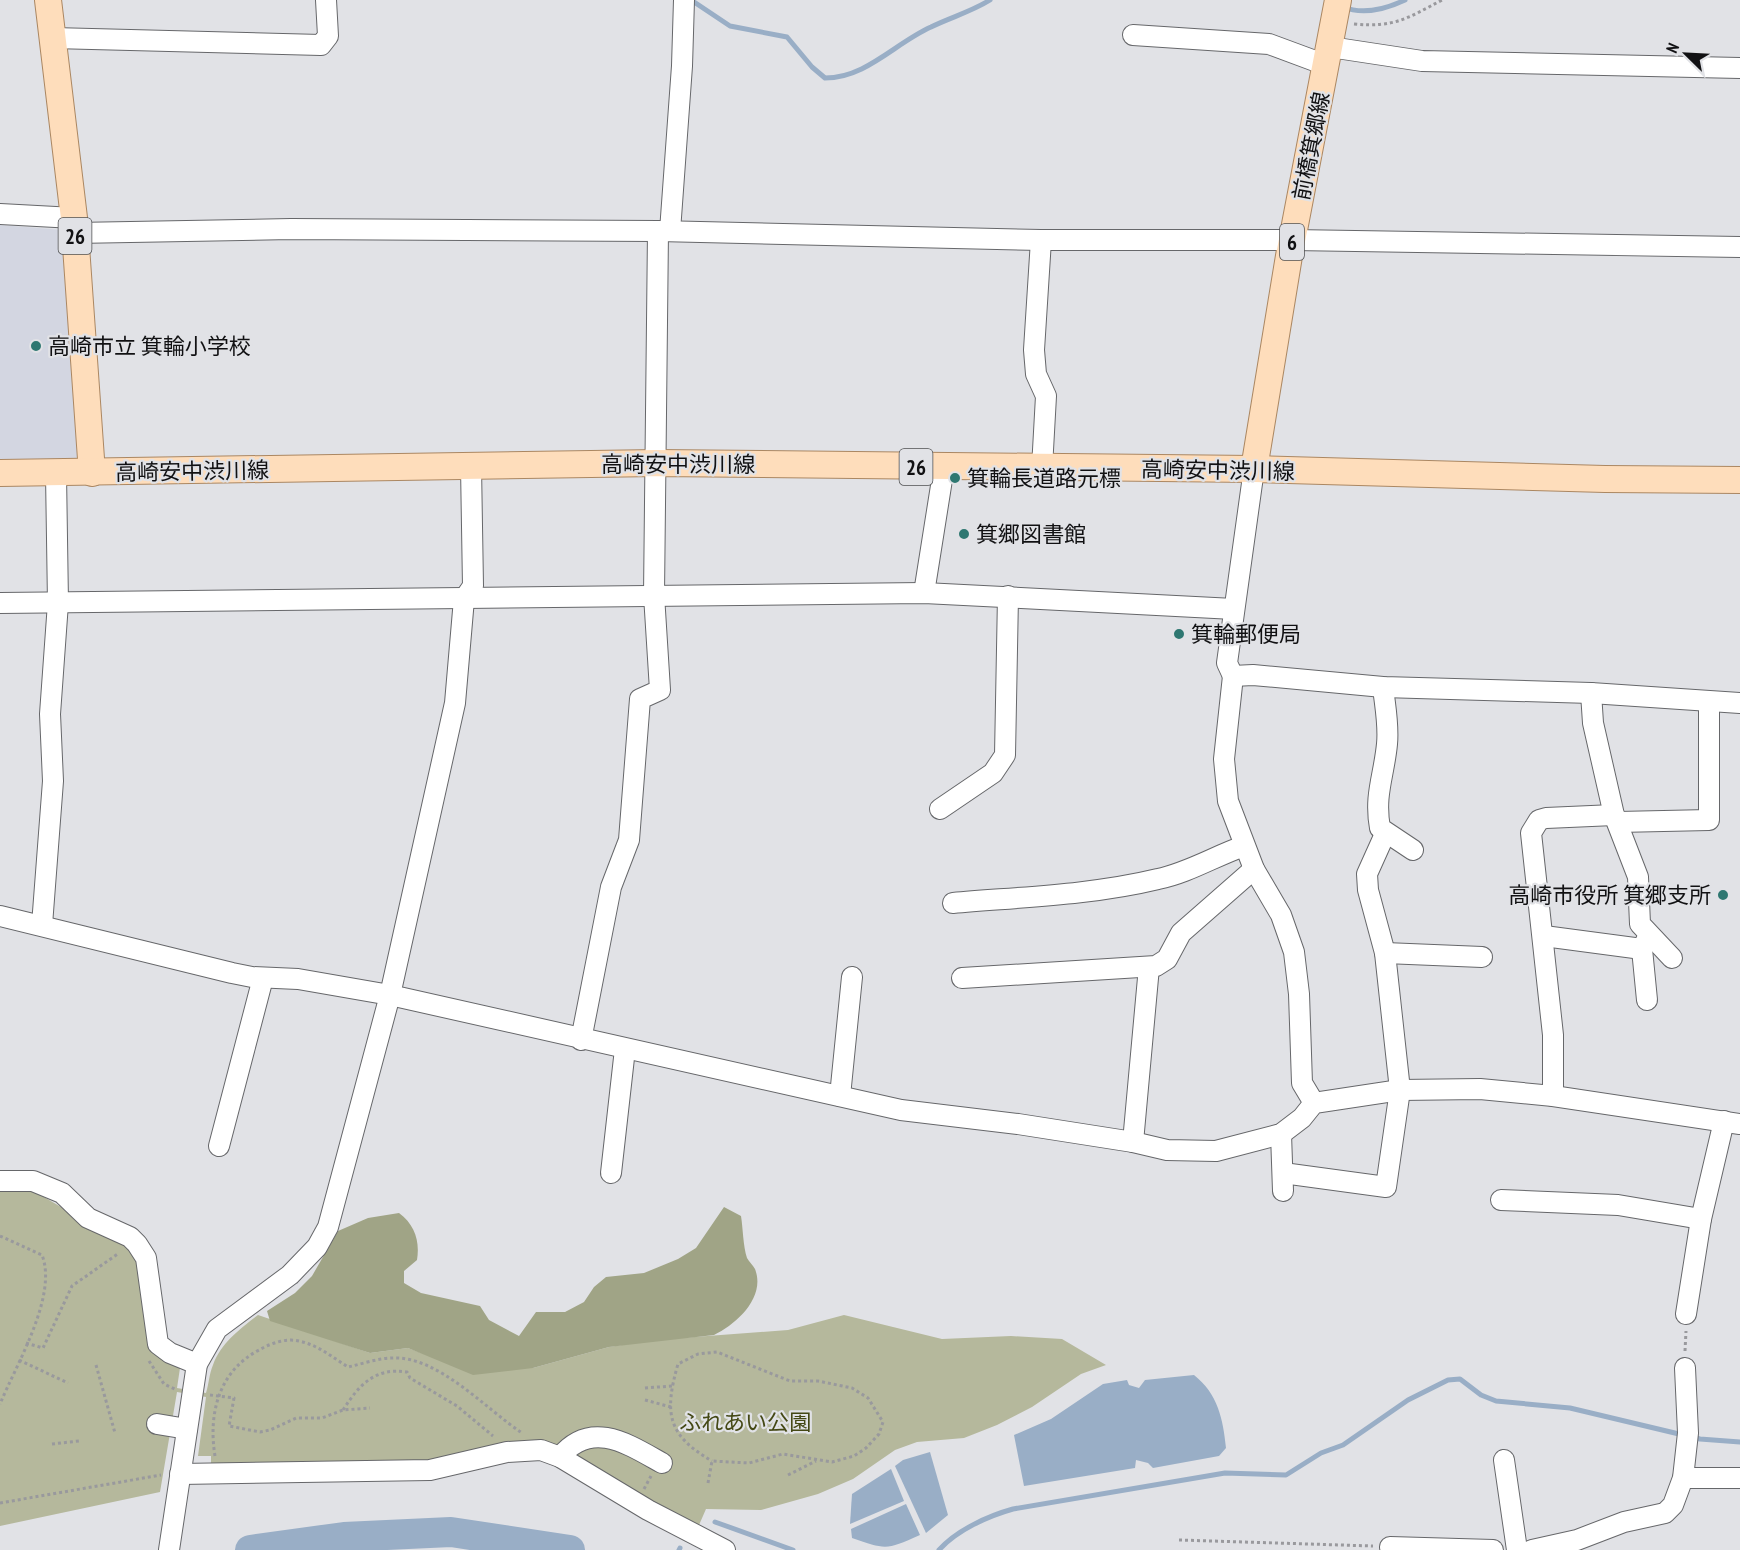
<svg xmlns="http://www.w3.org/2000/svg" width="1740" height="1550" font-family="'PT Sans Narrow','Noto Sans JP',sans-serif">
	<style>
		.built { fill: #d3d6e1 }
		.green { fill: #b5b89c }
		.forest { fill: #a0a486 }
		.water { fill: #99aec6 }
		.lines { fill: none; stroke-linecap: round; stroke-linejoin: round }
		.stream { stroke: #99aec6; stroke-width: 5 }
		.river { stroke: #99aec6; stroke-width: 30 }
		.minor-casing { stroke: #66676a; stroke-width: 22 }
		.major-casing { stroke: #ab8762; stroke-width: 28 }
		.path { stroke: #99999d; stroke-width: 3; stroke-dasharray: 3 3; stroke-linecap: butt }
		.minor { stroke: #fff; stroke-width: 20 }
		.major { stroke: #feddbb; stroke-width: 26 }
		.poi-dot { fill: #2e7771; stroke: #e1e2e6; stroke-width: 2 }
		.labels { text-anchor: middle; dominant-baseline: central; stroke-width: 4.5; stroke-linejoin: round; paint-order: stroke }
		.shield { fill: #e1e2e6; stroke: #4f5052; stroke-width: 1.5 }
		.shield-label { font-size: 21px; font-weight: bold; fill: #111113 }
		.street-label { font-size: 22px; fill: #111113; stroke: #e1e2e6 }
		.poi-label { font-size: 22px; fill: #111113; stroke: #e1e2e6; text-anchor: start }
		.park-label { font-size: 22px; fill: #444815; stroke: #e1e2e6 }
	</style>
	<rect width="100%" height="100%" fill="#e1e2e6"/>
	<path class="built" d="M0 225 63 230 80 463 0 462Z"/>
	<path class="green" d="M0 1186 32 1190 136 1251 159 1354 180 1368 177 1388 206 1393C209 1384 209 1374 213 1365 221 1343 240 1329 258 1315L370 1353 408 1348 435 1358 533 1368 609 1347 654 1340 788 1330 844 1315 942 1339 1011 1336 1062 1339 1106 1365 1081 1374 1032 1407 997 1425 964 1438 917 1442 895 1450 853 1479 818 1494 761 1510 706 1509 696 1532 574 1459 211 1464V1456H198L206 1397 177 1392 160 1492 0 1526Z"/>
	<path class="forest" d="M724 1207 741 1216C743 1228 743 1246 747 1258 749 1262 753 1265 755 1269 766 1297 737 1324 714 1335L609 1347 533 1368 473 1375 408 1348 370 1353 270 1321 267 1311 295 1293 312 1276 338 1231 368 1218 399 1213C415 1225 420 1241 417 1260L404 1271V1283L421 1293 480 1306 489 1320 519 1336 536 1312H565L584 1302 594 1287 606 1277 644 1273 678 1259 696 1248Z"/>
	<g class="water">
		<path d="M1194 1375C1218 1394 1223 1419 1226 1448L1219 1456 1153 1468 1148 1463 1136 1460 1135 1468 1024 1486 1014 1435 1051 1419 1103 1384 1127 1380 1129 1385 1139 1388 1145 1380Z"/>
		<path d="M930 1452 948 1515 926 1533 895 1466 903 1460Z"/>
		<path d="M891 1469 904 1501 850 1524 852 1494Z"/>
		<path d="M906 1504 920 1535C886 1550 887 1550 852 1538L851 1529Z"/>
	</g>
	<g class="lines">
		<g class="stream">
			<path d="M691 0 730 26 787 37 812 67 825 78C866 78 895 43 931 27 951 17 971 12 990 0"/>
			<path d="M1343 7C1363 15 1386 9 1405 0"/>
			<path d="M715 1522 793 1550"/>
			<path d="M679 1550 680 1548"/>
			<path d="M939 1550C957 1530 988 1516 1013 1509L1225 1473 1286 1475 1321 1453 1343 1445 1408 1400 1448 1380 1460 1379 1481 1395 1496 1401 1570 1408 1700 1439 1740 1442"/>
		</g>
		<path class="river" d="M250 1550 344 1537 451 1532 570 1550"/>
		<defs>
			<g id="minor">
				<path d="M1133 35 1269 44 1315 61 1326 63"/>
				<path d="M53 38 321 45 328 36 326 0"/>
				<path d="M1330 47 1422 61 1740 68"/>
				<path d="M0 214 74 218"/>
				<path d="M670 231 682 66 684 0"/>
				<path d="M75 233 291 229 658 231 1041 240H1293L1740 247"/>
				<path d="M1041 240 1034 350 1036 374 1046 396 1042 468"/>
				<path d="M1254 469 1227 663 1233 676 1253 675 1383 687 1591 693 1740 703"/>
				<path d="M924 593 944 467"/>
				<path d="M0 603 924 593 1234 609"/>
				<path d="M1233 676 1224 759 1228 801 1254 869 1281 915 1294 952 1299 994 1302 1083 1314 1103"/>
				<path d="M1383 687C1385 706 1389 725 1387 744 1384 776 1374 795 1380 828L1413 850"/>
				<path d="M1591 693 1593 723 1614 815 1638 877 1640 924 1672 958"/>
				<path d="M940 809 993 773 1005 755 1008 596"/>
				<path d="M1618 822 1709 820V702"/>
				<path d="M953 903C1021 897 1092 895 1158 879 1188 873 1215 856 1244 846"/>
				<path d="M0 916 232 973 252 977 298 979 390 995 901 1110 1018 1124 1133 1142 1167 1150 1216 1151 1281 1134 1302 1118 1314 1103 1400 1090 1480 1089 1553 1096 1740 1124"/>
				<path d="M42 925 53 781 50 714 58 603 56 474"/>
				<path d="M1544 936 1642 949"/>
				<path d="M1385 953 1482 957"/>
				<path d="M962 978 1156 966 1167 959 1181 933 1254 869"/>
				<path d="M1647 1000 1642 949 1647 939"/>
				<path d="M581 1040 611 887 629 840 640 699 660 690 654 595 658 231"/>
				<path d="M840 1096 852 977"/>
				<path d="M1553 1096V1035L1531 833 1539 820 1546 818 1614 815"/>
				<path d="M1281 1134 1283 1191"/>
				<path d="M1133 1142 1149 967"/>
				<path d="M219 1146 263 978"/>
				<path d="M611 1173 625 1049"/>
				<path d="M1283 1173 1386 1187 1400 1090 1385 953 1368 890 1367 874 1385 834"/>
				<path d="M0 1181H33L62 1193 88 1218 130 1237 137 1244 146 1258 158 1344 170 1353 197 1364"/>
				<path d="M1501 1200 1618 1205 1701 1219"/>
				<path d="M1686 1314 1701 1219 1724 1121"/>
				<path d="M157 1424 187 1429"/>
				<path d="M560 1457C591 1419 628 1444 662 1463"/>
				<path d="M1504 1460 1517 1550"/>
				<path d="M180 1474 430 1470 507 1452 541 1450 560 1457 648 1510 725 1550"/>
				<path d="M1683 1478H1740"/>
				<path d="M1390 1547 1493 1550"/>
				<path d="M169 1550 197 1364 217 1329 290 1275 317 1247 328 1227 390 995 455 703 464 599 473 586 471 466"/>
				<path d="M1532 1550 1577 1540 1624 1522 1665 1513 1673 1505 1683 1478 1688 1433 1685 1368"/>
			</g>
			<g id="major">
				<path d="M48 0 74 218 92 473"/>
				<path d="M1254 469 1289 256 1338 0"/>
				<path d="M0 473 657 463 1254 469 1605 479 1740 480"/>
			</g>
		</defs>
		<use href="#minor" class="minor-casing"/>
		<use href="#major" class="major-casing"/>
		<g class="path">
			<path d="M1354 24C1394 28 1408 18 1442 0"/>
			<path d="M0 1236 42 1255C58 1296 16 1365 0 1404"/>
			<path d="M26 1343 43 1348 72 1286 119 1253"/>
			<path d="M1685 1351 1686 1331"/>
			<path d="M19 1360 68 1383"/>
			<path d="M149 1361 164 1384 177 1390"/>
			<path d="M96 1365 115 1433"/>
			<path d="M645 1388 672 1386"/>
			<path d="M210 1395 234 1398 229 1426 260 1432 270 1430 296 1418H322L343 1410 370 1408"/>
			<path d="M645 1400 671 1407"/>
			<path d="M343 1410C359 1385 375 1367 407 1372L410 1378 457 1406 493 1436"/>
			<path d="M52 1444 79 1441"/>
			<path d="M215 1456C208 1413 219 1371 259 1350 271 1343 286 1338 299 1341 318 1345 332 1357 348 1367 362 1364 378 1358 393 1358 438 1356 486 1409 522 1433"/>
			<path d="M788 1475 816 1461"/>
			<path d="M708 1483 712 1461 749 1463 783 1454 832 1462 854 1456 866 1448 879 1434 883 1422 868 1398 852 1388 818 1381H790L717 1352 698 1354 678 1364C664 1413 667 1435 712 1461"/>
			<path d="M644 1489 651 1476"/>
			<path d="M0 1503 161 1475"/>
			<path d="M1179 1540 1373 1546"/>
		</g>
		<use href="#minor" class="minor"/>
		<use href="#major" class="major"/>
	</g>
	<g class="poi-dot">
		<circle cx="36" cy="346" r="6"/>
		<circle cx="955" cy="478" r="6"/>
		<circle cx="964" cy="534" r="6"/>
		<circle cx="1179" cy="634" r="6"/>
		<circle cx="1723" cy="895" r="6"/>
	</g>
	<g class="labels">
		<g class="shield">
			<rect x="58.5" y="218" width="33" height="36" rx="4.5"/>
			<rect x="1280" y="224" width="24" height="36" rx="4.5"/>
			<rect x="899.5" y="449" width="33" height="36" rx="4.5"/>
		</g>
		<g class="shield-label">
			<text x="75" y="236">26</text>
			<text x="1292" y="242">6</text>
			<text x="916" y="467">26</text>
		</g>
		<g class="street-label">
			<text transform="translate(1311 146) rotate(-79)">前橋箕郷線</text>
			<text x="678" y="464">高崎安中渋川線</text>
			<text transform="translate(1218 470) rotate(1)">高崎安中渋川線</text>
			<text transform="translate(192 471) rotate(-1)">高崎安中渋川線</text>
		</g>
		<g class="poi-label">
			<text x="48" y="346">高崎市立 箕輪小学校</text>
			<text x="967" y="478">箕輪長道路元標</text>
			<text x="976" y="534">箕郷図書館</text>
			<text x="1191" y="634">箕輪郵便局</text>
			<text x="1711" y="895" text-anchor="end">高崎市役所 箕郷支所</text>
		</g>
		<g class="park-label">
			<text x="745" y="1422">ふれあい公園</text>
		</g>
	</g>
	<g transform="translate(1686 54) rotate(294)" stroke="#e1e2e6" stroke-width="4.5" paint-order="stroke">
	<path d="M0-4.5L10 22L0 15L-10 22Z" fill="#111113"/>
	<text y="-9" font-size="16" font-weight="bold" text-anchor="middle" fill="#111113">N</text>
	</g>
</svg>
